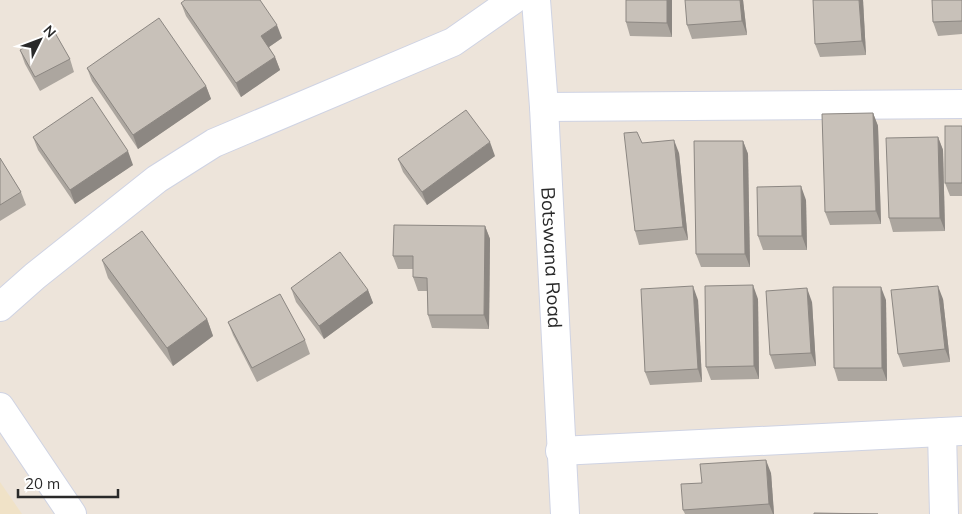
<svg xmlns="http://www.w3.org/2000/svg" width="962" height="514" font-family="Mulish,sans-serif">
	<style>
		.education { fill: #f0e2c7 }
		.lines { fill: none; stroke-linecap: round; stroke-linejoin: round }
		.street-casing { stroke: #cfd3e3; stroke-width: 30 }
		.secondary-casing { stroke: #cfd3e3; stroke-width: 30 }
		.street { stroke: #fff; stroke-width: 28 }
		.secondary { stroke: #fff; stroke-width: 28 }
		.wall { fill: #aca69f }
		.shaded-wall { fill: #8c8782 }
		.building { fill: #c8c1b9; stroke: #8c8782 }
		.labels { text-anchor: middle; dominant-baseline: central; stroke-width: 5; stroke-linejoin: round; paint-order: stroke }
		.street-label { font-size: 19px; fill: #292929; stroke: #fff }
	</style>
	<rect width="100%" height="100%" fill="#ede4da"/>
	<path class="education" d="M0 482 22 514H0Z"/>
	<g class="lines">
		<defs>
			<g id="street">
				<path d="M544 107 962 104"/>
				<path d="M0 307 35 276 157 179 214 143 453 42 513 0"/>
				<path d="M0 407 72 514"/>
				<path d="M942 432 944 514"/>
				<path d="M560 451 962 431"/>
			</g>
			<g id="secondary">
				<path id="s1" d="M536 0 544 107 565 514"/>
			</g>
		</defs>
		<use href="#street" class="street-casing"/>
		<use href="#secondary" class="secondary-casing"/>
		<use href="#street" class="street"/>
		<use href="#secondary" class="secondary"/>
	</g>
	<g class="wall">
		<path d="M672 0V37L630 36 626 22Z"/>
		<path d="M743 0 747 35 692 39 687 25Z"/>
		<path d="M863 0 866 55 820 57 815 44Z"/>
		<path d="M962 0V34L938 36 933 22Z"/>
		<path d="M181 3 282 38 269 47 275 57 280 70 241 97 186 16Z"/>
		<path d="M20 50 70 59 74 72 40 91 25 64Z"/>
		<path d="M87 68 206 86 211 99 138 149 92 81Z"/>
		<path d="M873 113 878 126 881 224 830 225 825 212Z"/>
		<path d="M962 126V196H950L945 183Z"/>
		<path d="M33 137 133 165 75 204 38 150Z"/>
		<path d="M938 137 943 150 945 231 893 232 889 218Z"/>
		<path d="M743 141 748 154 750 267H701L696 254Z"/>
		<path d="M642 143 679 153 688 240 639 245 635 231Z"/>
		<path d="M495 156 427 205 403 172 398 159Z"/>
		<path d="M0 158 21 192 26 205 0 221Z"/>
		<path d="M806 200 807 250H763L758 236Z"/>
		<path d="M485 226 490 239 489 329 432 328 428 315 427 291H418L413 277V269H398L393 256Z"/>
		<path d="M102 260 207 319 213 336 173 366 108 278Z"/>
		<path d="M291 288 368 290 373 303 324 339 296 302Z"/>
		<path d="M758 299 759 379 711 380 706 367Z"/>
		<path d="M943 299 950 362 903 367 898 354Z"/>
		<path d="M698 300 702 382 650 385 645 372Z"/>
		<path d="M886 300 887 381H838L834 368Z"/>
		<path d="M812 302 816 366 775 369 770 355Z"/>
		<path d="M228 322 305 340 310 354 257 382 233 335Z"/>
		<path d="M771 473 774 514H685L683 510 702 483Z"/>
	</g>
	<g class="shaded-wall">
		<path d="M667 0H672V37L667 23Z"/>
		<path d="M740 0H743L747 35 742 21Z"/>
		<path d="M859 0H863L866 55 862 41Z"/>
		<path d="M277 25 282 38 266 49 261 36Z"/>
		<path d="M275 57 280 70 241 97 236 83Z"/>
		<path d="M206 86 211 99 138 149 133 135Z"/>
		<path d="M873 113 878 126 881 224 876 211Z"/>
		<path d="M938 137 943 150 945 231 940 218Z"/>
		<path d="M674 140 679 153 688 240 683 227Z"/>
		<path d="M743 141 748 154 750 267 745 254Z"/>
		<path d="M490 142 495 156 427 205 422 192Z"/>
		<path d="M128 151 133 165 75 204 70 190Z"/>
		<path d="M801 186 806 200 807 250 802 236Z"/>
		<path d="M485 226 490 239 489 329 484 315Z"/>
		<path d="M753 285 758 299 759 379 754 366Z"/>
		<path d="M693 286 698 300 702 382 698 369Z"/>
		<path d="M938 286 943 299 950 362 945 349Z"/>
		<path d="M881 287 886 300 887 381 882 368Z"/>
		<path d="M807 288 812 302 816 366 811 353Z"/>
		<path d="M368 290 373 303 324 339 319 326Z"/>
		<path d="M207 319 213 336 173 366 167 348Z"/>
		<path d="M766 460 771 473 774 514H773L769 504Z"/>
	</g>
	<g class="building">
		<path d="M185 0H260L277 25 261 36 275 57 236 83 181 3Z"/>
		<path d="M626 0H667V23L626 22Z"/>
		<path d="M685 0H740L742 21 687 25Z"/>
		<path d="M813 0H859L862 41 815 44Z"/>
		<path d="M932 0H962V21L933 22Z"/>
		<path d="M159 18 206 86 133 135 87 68Z"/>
		<path d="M54 31 70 59 35 77 20 50Z"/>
		<path d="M92 97 128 151 70 190 33 137Z"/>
		<path d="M466 110 490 142 422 192 398 159Z"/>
		<path d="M873 113 876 211 825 212 822 114Z"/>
		<rect x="945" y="126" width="17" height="57"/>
		<path d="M637 132 642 143 674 140 683 227 635 231 624 133Z"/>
		<path d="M938 137 940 218H889L886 138Z"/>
		<path d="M694 141H743L745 254H696Z"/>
		<path d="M0 158 21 192 0 205Z"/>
		<path d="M801 186 802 236H758L757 187Z"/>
		<path d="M394 225 485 226 484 315H428L427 278 413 277V256H393Z"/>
		<path d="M142 231 207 319 167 348 102 260Z"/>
		<path d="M340 252 368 290 319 326 291 288Z"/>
		<path d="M753 285 754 366 706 367 705 286Z"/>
		<path d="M693 286 698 369 645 372 641 289Z"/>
		<path d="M938 286 945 349 898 354 891 290Z"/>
		<path d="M833 287H881L882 368H834Z"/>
		<path d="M807 288 811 353 770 355 766 291Z"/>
		<path d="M280 294 305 340 252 368 228 322Z"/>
		<path d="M766 460 769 504 683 510 681 484 702 483 700 464Z"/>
		<path d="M814 513 878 514H814Z"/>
	</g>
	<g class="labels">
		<g class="street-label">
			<text stroke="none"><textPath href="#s1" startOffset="258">Botswana Road</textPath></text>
		</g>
	</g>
	<g transform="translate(40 40) rotate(48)" stroke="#ffffff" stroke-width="4" paint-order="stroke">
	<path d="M0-4L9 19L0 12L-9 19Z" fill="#292929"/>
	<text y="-8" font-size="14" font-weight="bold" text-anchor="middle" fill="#292929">N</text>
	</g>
	<path d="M18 489v8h100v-8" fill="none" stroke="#292929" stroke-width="2.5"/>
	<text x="25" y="489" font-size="15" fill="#292929" stroke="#ffffff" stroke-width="4" paint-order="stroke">20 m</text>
</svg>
